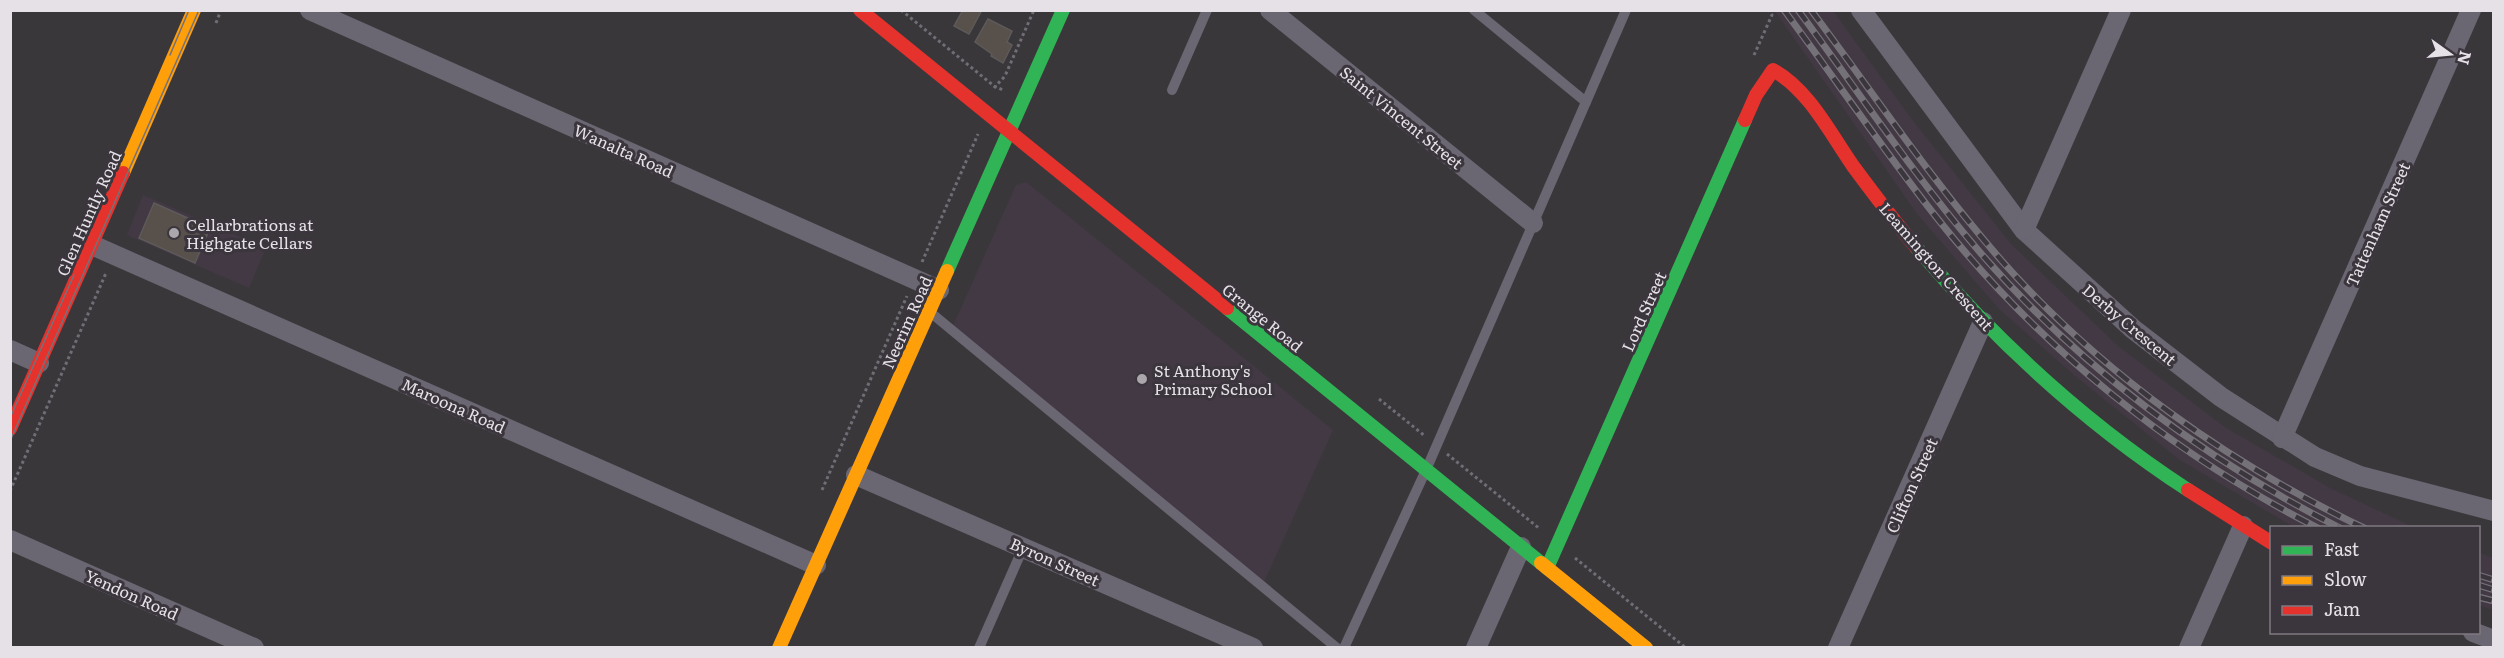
<svg xmlns="http://www.w3.org/2000/svg" width="2504" height="658" font-family="Literata,serif">
	<style>
		.built { fill: #433945 }
		.building { fill: #58504b; stroke: #5d5a5a; stroke-width: 1.5 }
		.lines { fill: none; stroke-linecap: round; stroke-linejoin: round }
		.path { stroke: #706d76; stroke-width: 3; stroke-dasharray: 3 3; stroke-linecap: butt }
		.lane { stroke: #6a6672; stroke-width: 10 }
		.street { stroke: #6a6672; stroke-width: 20 }
		.fast { stroke: #30b455; stroke-width: 14 }
		.slow { stroke: #ff9f0a; stroke-width: 14 }
		.jam { stroke: #e5322d; stroke-width: 14 }
		.tram { stroke: #757179; stroke-width: 1.5 }
		.rail-casing { stroke: #757179; stroke-width: 7 }
		.rail { stroke: #3b353d; stroke-width: 4.5; stroke-dasharray: 14; stroke-linecap: butt }
		.poi-dot { fill: #aaa6ab; stroke: #3b353d; stroke-width: 2 }
		.labels { text-anchor: middle; dominant-baseline: central; stroke-width: 6; stroke-linejoin: round; paint-order: stroke }
		.street-label { font-size: 16px; fill: #e6e1e7; stroke: #3b353d }
		.poi-label { font-size: 16px; fill: #e6e1e7; stroke: #3b353d; text-anchor: start }
	</style>
	<rect width="100%" height="100%" fill="#3a373b"/>
	<g class="built">
		<path d="M1775 11H1833L1910 117 2011 244 2118 346 2226 428 2330 488 2413 527H2294L2180 460 2074 375 1999 309 1918 215Z"/>
		<path d="M1026 182 1333 430 1264 582 952 328 1016 185Z"/>
		<path d="M143 195 266 248 249 288 127 235Z"/>
		<path d="M2479 553 2493 558V610L2479 605Z"/>
	</g>
	<g class="building">
		<path d="M982 10 969 34 954 26 963 10Z"/>
		<path d="M988 19 1012 31 1007 42 1012 45 1003 63 991 56 992 54 975 42Z"/>
		<path d="M154 203 210 228 195 263 139 238Z"/>
	</g>
	<g class="lines">
		<g class="path">
			<path d="M901 10 994 86 1003 90"/>
			<path d="M216 23 221 10"/>
			<path d="M1754 55 1772 15 1769 10"/>
			<path d="M994 88 1005 76 1034 10"/>
			<path d="M922 262 978 134"/>
			<path d="M1379 399 1425 436"/>
			<path d="M1447 454 1540 529"/>
			<path d="M822 490 907 296"/>
			<path d="M10 491 106 273"/>
			<path d="M1575 558 1686 648"/>
		</g>
		<g class="lane">
			<path d="M1474 10 1586 102"/>
			<path d="M1172 90 1207 10"/>
			<path d="M930 312 1337 648"/>
			<path d="M979 648 1023 548"/>
			<path d="M1344 648 1426 470 1626 10"/>
		</g>
		<g class="street">
			<path d="M310 10 939 290"/>
			<path d="M1270 10 1533 223"/>
			<path d="M1861 10 2024 230 2133 329 2221 397 2315 457 2360 476 2494 511"/>
			<path d="M2024 230 2121 10"/>
			<path d="M92 245 816 565"/>
			<path d="M10 350 39 363"/>
			<path d="M2282 438 2471 10"/>
			<path d="M856 475 1253 648"/>
			<path d="M10 540 254 648"/>
			<path d="M2473 632 2494 640"/>
			<path d="M1476 648 1521 547"/>
			<path d="M1838 648 1983 322"/>
			<path d="M2189 648 2243 526"/>
		</g>
		<g class="fast">
			<path d="M1916 247C1995 340 2085 423 2188 490"/>
			<path d="M947 271 1063 10"/>
			<path d="M1227 308 1541 563"/>
			<path d="M1547 568 1745 120"/>
		</g>
		<g class="slow">
			<path d="M123 173 194 10"/>
			<path d="M1541 563 1646 648"/>
			<path d="M779 648 947 271"/>
		</g>
		<g class="jam">
			<path d="M860 10 1227 308"/>
			<path d="M1745 120 1756 95 1773 70C1809 90 1830 133 1853 166 1873 193 1894 221 1916 247"/>
			<path d="M10 429 123 173"/>
			<path d="M2188 490 2272 543"/>
		</g>
		<g class="tram">
			<path d="M170 55 189 10"/>
			<path d="M10 418 74 275"/>
			<path d="M10 441 199 10"/>
		</g>
		<defs>
			<g id="rail">
				<path d="M1784 10C1836 80 1884 151 1937 218 2039 347 2172 454 2318 528"/>
				<path d="M1798 10C1858 91 1913 174 1978 250 2078 366 2204 459 2340 528"/>
				<path d="M1811 10C1874 94 1932 181 2001 260 2100 372 2228 463 2364 528"/>
				<path d="M2478 575 2494 580"/>
				<path d="M2478 585 2494 590"/>
				<path d="M2478 597 2494 601"/>
			</g>
		</defs>
		<use href="#rail" class="rail-casing"/>
		<use href="#rail" class="rail"/>
	</g>
	<g class="poi-dot">
		<circle cx="174" cy="233" r="6"/>
		<circle cx="1142" cy="379" r="6"/>
	</g>
	<g class="labels">
		<g class="street-label">
			<text transform="translate(1402 117) rotate(39)">Saint Vincent Street</text>
			<text transform="translate(624 150) rotate(24)">Wanalta Road</text>
			<text transform="translate(88 213) rotate(-66)">Glen Huntly Road</text>
			<text transform="translate(2377 224) rotate(-66)">Tattenham Street</text>
			<text transform="translate(1937 266) rotate(49)">Leamington Crescent</text>
			<text transform="translate(1643 311) rotate(-66)">Lord Street</text>
			<text transform="translate(1263 317) rotate(39)">Grange Road</text>
			<text transform="translate(906 322) rotate(-66)">Neerim Road</text>
			<text transform="translate(2130 324) rotate(40)">Derby Crescent</text>
			<text transform="translate(454 405) rotate(24)">Maroona Road</text>
			<text transform="translate(1911 485) rotate(-66)">Clifton Street</text>
			<text transform="translate(1055 561) rotate(24)">Byron Street</text>
			<text transform="translate(132 594) rotate(24)">Yendon Road</text>
		</g>
		<g class="poi-label">
			<text x="186" y="224">Cellarbrations at<tspan x="186" dy="18">Highgate Cellars</tspan></text>
			<text x="1154" y="370">St Anthony's<tspan x="1154" dy="18">Primary School</tspan></text>
		</g>
	</g>
	<rect width="2504" height="658" fill="none" stroke="#e6e1e7" stroke-width="24"/>
	<rect x="2270" y="526" width="210" height="108" fill="#3b353d" stroke="#7f7a81" stroke-width="1.5"/>
	<rect x="2282" y="546" width="30" height="9" fill="#30b455" stroke="#7f7a81" stroke-width="1.5"/>
	<text x="2324" y="556" font-size="18" fill="#e6e1e7">Fast</text>
	<rect x="2282" y="576" width="30" height="9" fill="#ff9f0a" stroke="#7f7a81" stroke-width="1.5"/>
	<text x="2324" y="586" font-size="18" fill="#e6e1e7">Slow</text>
	<rect x="2282" y="606" width="30" height="9" fill="#e5322d" stroke="#7f7a81" stroke-width="1.5"/>
	<text x="2324" y="616" font-size="18" fill="#e6e1e7">Jam</text>
	<g transform="translate(2450 54) rotate(105)" stroke="#3b353d" stroke-width="4.5" paint-order="stroke">
	<path d="M0-4.5L10 22L0 15L-10 22Z" fill="#e6e1e7"/>
	<text y="-9" font-size="16" font-weight="bold" text-anchor="middle" fill="#e6e1e7">N</text>
	</g>
</svg>
